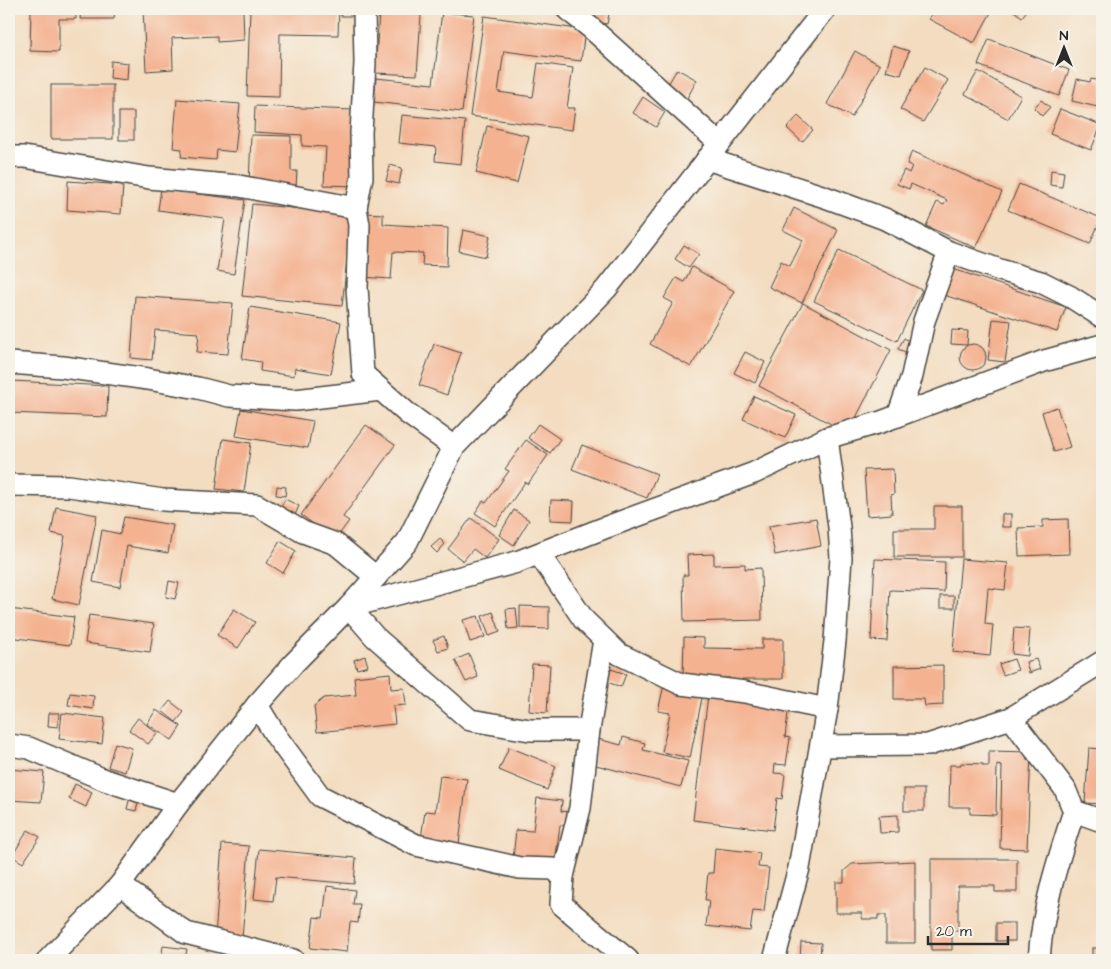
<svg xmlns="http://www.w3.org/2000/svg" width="1111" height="969" font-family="'Architects Daughter',sans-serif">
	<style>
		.building { fill: #f4b291 }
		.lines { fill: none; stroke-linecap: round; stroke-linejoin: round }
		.street-casing { stroke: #494641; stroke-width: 24 }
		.street { stroke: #fff; stroke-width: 21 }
	</style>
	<rect width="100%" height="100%" fill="#f7f3e8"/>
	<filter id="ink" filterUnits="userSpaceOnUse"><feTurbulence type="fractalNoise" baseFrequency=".02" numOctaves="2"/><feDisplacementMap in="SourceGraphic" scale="10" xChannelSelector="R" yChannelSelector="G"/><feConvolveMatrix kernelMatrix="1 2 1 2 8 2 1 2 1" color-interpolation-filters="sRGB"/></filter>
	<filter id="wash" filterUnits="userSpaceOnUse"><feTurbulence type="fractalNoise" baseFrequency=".0096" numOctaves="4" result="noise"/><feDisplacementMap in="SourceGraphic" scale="20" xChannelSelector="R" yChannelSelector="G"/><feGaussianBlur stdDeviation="1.12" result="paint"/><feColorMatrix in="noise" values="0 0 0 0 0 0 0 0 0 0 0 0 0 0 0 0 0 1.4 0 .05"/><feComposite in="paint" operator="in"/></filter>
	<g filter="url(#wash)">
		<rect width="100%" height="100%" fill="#f3dcbf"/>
		<g id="blocks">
			<g class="building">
				<path d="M31 9H76V19H59V52L30 51Z"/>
				<path d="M81 9H115L114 19H80Z"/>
				<path d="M143 9H243L244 40 217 42V36L172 38 173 69 146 71Z"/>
				<path d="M250 9H339L338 35 280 34 279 97 247 96Z"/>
				<rect x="341" y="9" width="18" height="7"/>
				<path d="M582 9H610L607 24 580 19Z"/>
				<path d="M935 9H993L974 43 929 19Z"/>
				<path d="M1011 9H1028L1022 17Z"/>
				<path d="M379 12 421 15 417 75 375 73Z"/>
				<path d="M442 12 474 15 462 112 374 102 376 78 433 84Z"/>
				<path d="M484 16 585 30 581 61 504 51 498 92 533 97 538 63 573 68 567 108H575L572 130 470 116Z"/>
				<path d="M989 39 1069 70 1059 96 978 65Z"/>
				<path d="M893 46 909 51 901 75 886 71Z"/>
				<path d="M855 51 880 65 852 117 827 104Z"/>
				<path d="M111 61 128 63 127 80 110 78Z"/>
				<path d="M925 67 948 80 923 122 900 109Z"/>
				<path d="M677 69 697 80 686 100 666 88Z"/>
				<path d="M978 71 1021 96 1008 119 965 94Z"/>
				<path d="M1077 79 1090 82 1091 79 1102 81V108L1072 101Z"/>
				<rect x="51" y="85" width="62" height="54"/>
				<path d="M643 97 665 112 656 127 633 113Z"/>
				<path d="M177 99 240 104 235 152 217 150 216 160 181 157 182 149 173 148Z"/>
				<path d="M1041 100 1050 107 1042 116 1034 108Z"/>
				<path d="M255 106 353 110 359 186 324 185 326 147 302 146V135L254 132Z"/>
				<path d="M1060 109 1101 125 1091 150 1050 134Z"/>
				<rect x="119" y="112" width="15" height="28"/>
				<path d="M402 115 465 121 461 164 435 161 436 147 399 143Z"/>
				<path d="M798 116 813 130 802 142 787 128Z"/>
				<path d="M487 126 529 136 517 183 476 173Z"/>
				<path d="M251 135 291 136V171H297L296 187 249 185Z"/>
				<path d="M912 151 1002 192 976 248 926 226 937 202 944 205 947 200 911 184 909 189 897 184 904 170 909 173 912 166 907 164Z"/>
				<path d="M390 165 402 168 399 184 386 181Z"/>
				<path d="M1051 170 1064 172 1062 187 1050 185Z"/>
				<path d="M68 181 123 185 121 214 67 210Z"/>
				<path d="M1019 184 1101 218 1090 244 1008 210Z"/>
				<path d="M161 189 245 200 234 274 217 271 225 219 158 210Z"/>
				<path d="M252 204 352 214 342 306 242 296Z"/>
				<path d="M794 208 838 230 802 303 769 287 781 261 790 266 803 240 783 230Z"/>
				<path d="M365 213 383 214V224L448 228 447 266 422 265 423 253 393 252 391 279 362 277Z"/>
				<path d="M9 227H13L11 246H9Z"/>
				<path d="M463 230 490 236 486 257 459 251Z"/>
				<path d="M684 245 699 254 689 268 675 259Z"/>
				<path d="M839 250 922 290 897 341 814 301Z"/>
				<path d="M692 267 734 291 691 367 650 344 673 303 664 298 676 278 684 282Z"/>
				<path d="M953 269 1066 307 1057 332 944 295Z"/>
				<path d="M135 296 233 303 228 354 197 352 199 333 155 330 152 360 131 358Z"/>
				<path d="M803 303 891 350 848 433 759 386Z"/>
				<path d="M250 307 341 322 331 374 295 368 294 376 260 371 261 362 242 359Z"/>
				<path d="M993 319 1011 321 1005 362 988 360Z"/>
				<path d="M952 330 968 331 967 345 951 344Z"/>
				<path d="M904 338 913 343 908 353 898 349Z"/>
				<path d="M434 344 461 353 447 395 419 385Z"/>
				<circle cx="973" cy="357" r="13"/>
				<path d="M745 352 765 362 755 383 734 373Z"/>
				<path d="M12 381 108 386 107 417 10 413Z"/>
				<path d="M754 396 796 415 785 438 743 419Z"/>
				<path d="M1057 407 1070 447 1054 452 1042 412Z"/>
				<path d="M241 409 313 421 308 448 236 436Z"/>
				<path d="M538 424 560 439 550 453 528 438Z"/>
				<path d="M366 425 395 445 343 517 349 521 335 540 301 515Z"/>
				<path d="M223 439 251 443 244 492 216 489Z"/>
				<path d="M526 440 548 455 528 484 525 482 495 526 475 513 483 501 486 503 509 471 505 469Z"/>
				<path d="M582 445 657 474 647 498 572 469Z"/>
				<path d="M893 469 894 494 891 495 892 514 867 516 864 470Z"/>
				<path d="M277 486 286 487 285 496 276 495Z"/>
				<path d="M285 499 299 506 295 515 280 509Z"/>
				<path d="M551 500 574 501 573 521 550 520Z"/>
				<path d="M934 506H962V557H894V529H934Z"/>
				<path d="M56 507 97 515 79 605 52 599 65 536 51 533Z"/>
				<path d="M514 510 529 520 514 545 499 535Z"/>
				<rect x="1002" y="514" width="9" height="13"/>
				<path d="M124 517 173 525 168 553 127 546 120 587 93 582 102 530 120 534Z"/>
				<path d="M471 518 499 539 485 558 473 549 463 561 448 549Z"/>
				<path d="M816 518 821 546 775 555 769 526Z"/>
				<path d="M1068 519 1069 554 1019 556 1018 528 1043 527V520Z"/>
				<path d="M440 539 445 544 437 553 431 547Z"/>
				<path d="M280 541 296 551 283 573 267 563Z"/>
				<path d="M714 554V565L745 564V569L761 568 762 620 684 622 683 575H688L687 555Z"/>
				<path d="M875 559 945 562 944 592 890 590 887 641 871 640Z"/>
				<path d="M961 559 1008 563 1005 590 988 588 985 624 993 625 990 656 953 652Z"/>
				<path d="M169 581 179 583 175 599 166 597Z"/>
				<rect x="940" y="596" width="14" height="12"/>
				<path d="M520 606 549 607V629L520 628Z"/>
				<path d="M516 608 518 628 508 629 506 609Z"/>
				<path d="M9 609 74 617 70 645 9 637Z"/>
				<path d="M234 609 255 622 238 648 217 635Z"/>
				<path d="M493 612 500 632 489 636 482 616Z"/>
				<path d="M89 615 154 624 150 652 85 643Z"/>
				<path d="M478 616 485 637 470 642 463 620Z"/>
				<path d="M1014 628 1030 629 1028 656 1012 654Z"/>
				<path d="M444 636 448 648 438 651 433 640Z"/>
				<path d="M684 637 704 638V648L762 649V639H783V679H742L741 686H730V678H683Z"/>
				<path d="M469 654 478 677 466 682 455 660Z"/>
				<path d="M365 656 368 666 357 669 354 660Z"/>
				<path d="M1014 659 1018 670 1003 675 999 664Z"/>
				<path d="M1036 659 1040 669 1029 673 1026 662Z"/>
				<path d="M532 664 550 665 547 713 529 711Z"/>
				<path d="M943 665V705L925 706 924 699H894V666Z"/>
				<path d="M611 669 626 674 621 687 607 682Z"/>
				<path d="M390 673 391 689 404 688 406 705 393 706 395 724 317 732 314 706 324 698 356 695 354 677Z"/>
				<path d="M664 685 703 693 690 758 662 752 670 713 658 711Z"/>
				<path d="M70 693 94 696 93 709 68 705Z"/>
				<path d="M708 695 789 705 785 737 790 738 786 765 775 764 774 773 785 774 782 799 777 798 773 830 693 820Z"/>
				<path d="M170 701 184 712 176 722 162 711Z"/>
				<path d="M156 710 181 726 172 740 147 724Z"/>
				<path d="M49 713H59L58 727 48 726Z"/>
				<path d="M62 713 105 718 102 744 59 739Z"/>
				<path d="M138 718 157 733 148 744 129 730Z"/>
				<path d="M623 737 645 743 643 750 688 761 681 787 592 764 598 739 621 745Z"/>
				<path d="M115 743 132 748 125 772 108 767Z"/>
				<path d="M509 747 556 766 547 790 499 770Z"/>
				<path d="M1089 748 1102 749V804L1085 803Z"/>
				<path d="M989 751 1031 752 1027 849 1000 848 1002 766 997 765 996 815 970 814V807H949L950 765H961V763L983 764V766H989Z"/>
				<path d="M9 769 44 772 41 802 9 800Z"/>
				<path d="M440 776 467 779 459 844 421 839 425 811 435 812Z"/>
				<path d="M75 784 92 792 86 807 69 799Z"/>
				<rect x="904" y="789" width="20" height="22"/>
				<path d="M130 797 139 799 136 811 127 809Z"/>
				<path d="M537 798 562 801 561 811 570 812 568 826 560 825 555 863 513 858 516 830 533 831Z"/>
				<path d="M898 815V832L880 833 879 816Z"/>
				<path d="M28 830 40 837 23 863 12 856Z"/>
				<path d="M222 844 249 846 242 939 215 937Z"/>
				<path d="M715 848 760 853 758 867 769 868 764 912 753 911 750 931 706 926 709 900H705L708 873H713Z"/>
				<path d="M259 849 356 858 354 884 276 877 273 901 254 899Z"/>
				<path d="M931 859H1017V892H995V886H958V931H952V950H931Z"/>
				<path d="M915 861V943H886V915H878V919H862V913H836V882H844V871L852 864Z"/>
				<path d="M327 886 355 890 353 904H360L358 923 350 922 347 952 310 948 314 917 323 918Z"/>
				<rect x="996" y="923" width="19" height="18"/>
				<path d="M801 942 821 943 820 960H800Z"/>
				<path d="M163 946 187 949 185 960H161Z"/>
				<rect x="1092" y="948" width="10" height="12"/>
			</g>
		</g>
	</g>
	<g filter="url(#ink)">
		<use href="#blocks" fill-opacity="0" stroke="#494641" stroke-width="1"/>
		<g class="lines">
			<defs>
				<g id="street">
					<path d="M364 9 365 63 361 133 362 177 356 208 359 225 357 288 363 374 407 413 454 447"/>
					<path d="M567 9 591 28 719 143"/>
					<path d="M9 157H24L149 178 239 186 356 208"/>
					<path d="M707 159 825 197 885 219 949 252 1000 270 1041 282 1071 297 1102 317"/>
					<path d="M9 363 63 367 148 379 198 388 229 396 295 400 381 390"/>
					<path d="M898 416 912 376 924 321 949 252"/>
					<path d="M9 485 69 486 163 500 257 505 303 532 336 544 376 577"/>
					<path d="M539 554 584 620 619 654 681 684 745 692 827 709"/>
					<path d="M257 705 276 736 320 796 416 845 520 868 553 869 563 876 561 904 628 960"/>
					<path d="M1011 718 1065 789 1074 811 1102 821"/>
					<path d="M589 730H530L470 720 375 637 349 607 517 562 604 528 754 473 827 438 881 422 1044 361 1102 345"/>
					<path d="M9 745 29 748 105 780 178 804"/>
					<path d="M821 746 928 745 1011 718 1102 662"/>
					<path d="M563 876 580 808 589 730 604 640"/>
					<path d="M120 885 186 933 293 960"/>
					<path d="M48 960 120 885 178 804 257 705 294 663 349 607 407 542 454 447 606 289 825 9"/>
					<path d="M774 960 799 868 827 709 835 641 841 558 839 527 827 438"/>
					<path d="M1039 960C1042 909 1058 860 1074 811"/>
				</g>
			</defs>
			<use href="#street" class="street-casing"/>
			<use href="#street" class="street"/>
		</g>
	</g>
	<rect width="1111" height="969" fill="none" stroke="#f7f3e8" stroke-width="30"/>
	<g transform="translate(1064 48)" stroke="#f7f3e8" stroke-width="4" paint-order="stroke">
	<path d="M0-4L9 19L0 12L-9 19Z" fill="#2b2b2b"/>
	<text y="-8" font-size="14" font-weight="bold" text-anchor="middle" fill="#2b2b2b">N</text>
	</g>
	<path d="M928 936v8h80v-8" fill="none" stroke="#2b2b2b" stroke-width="2.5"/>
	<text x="936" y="936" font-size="15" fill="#2b2b2b" stroke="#f7f3e8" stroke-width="4" paint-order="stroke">20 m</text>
</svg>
